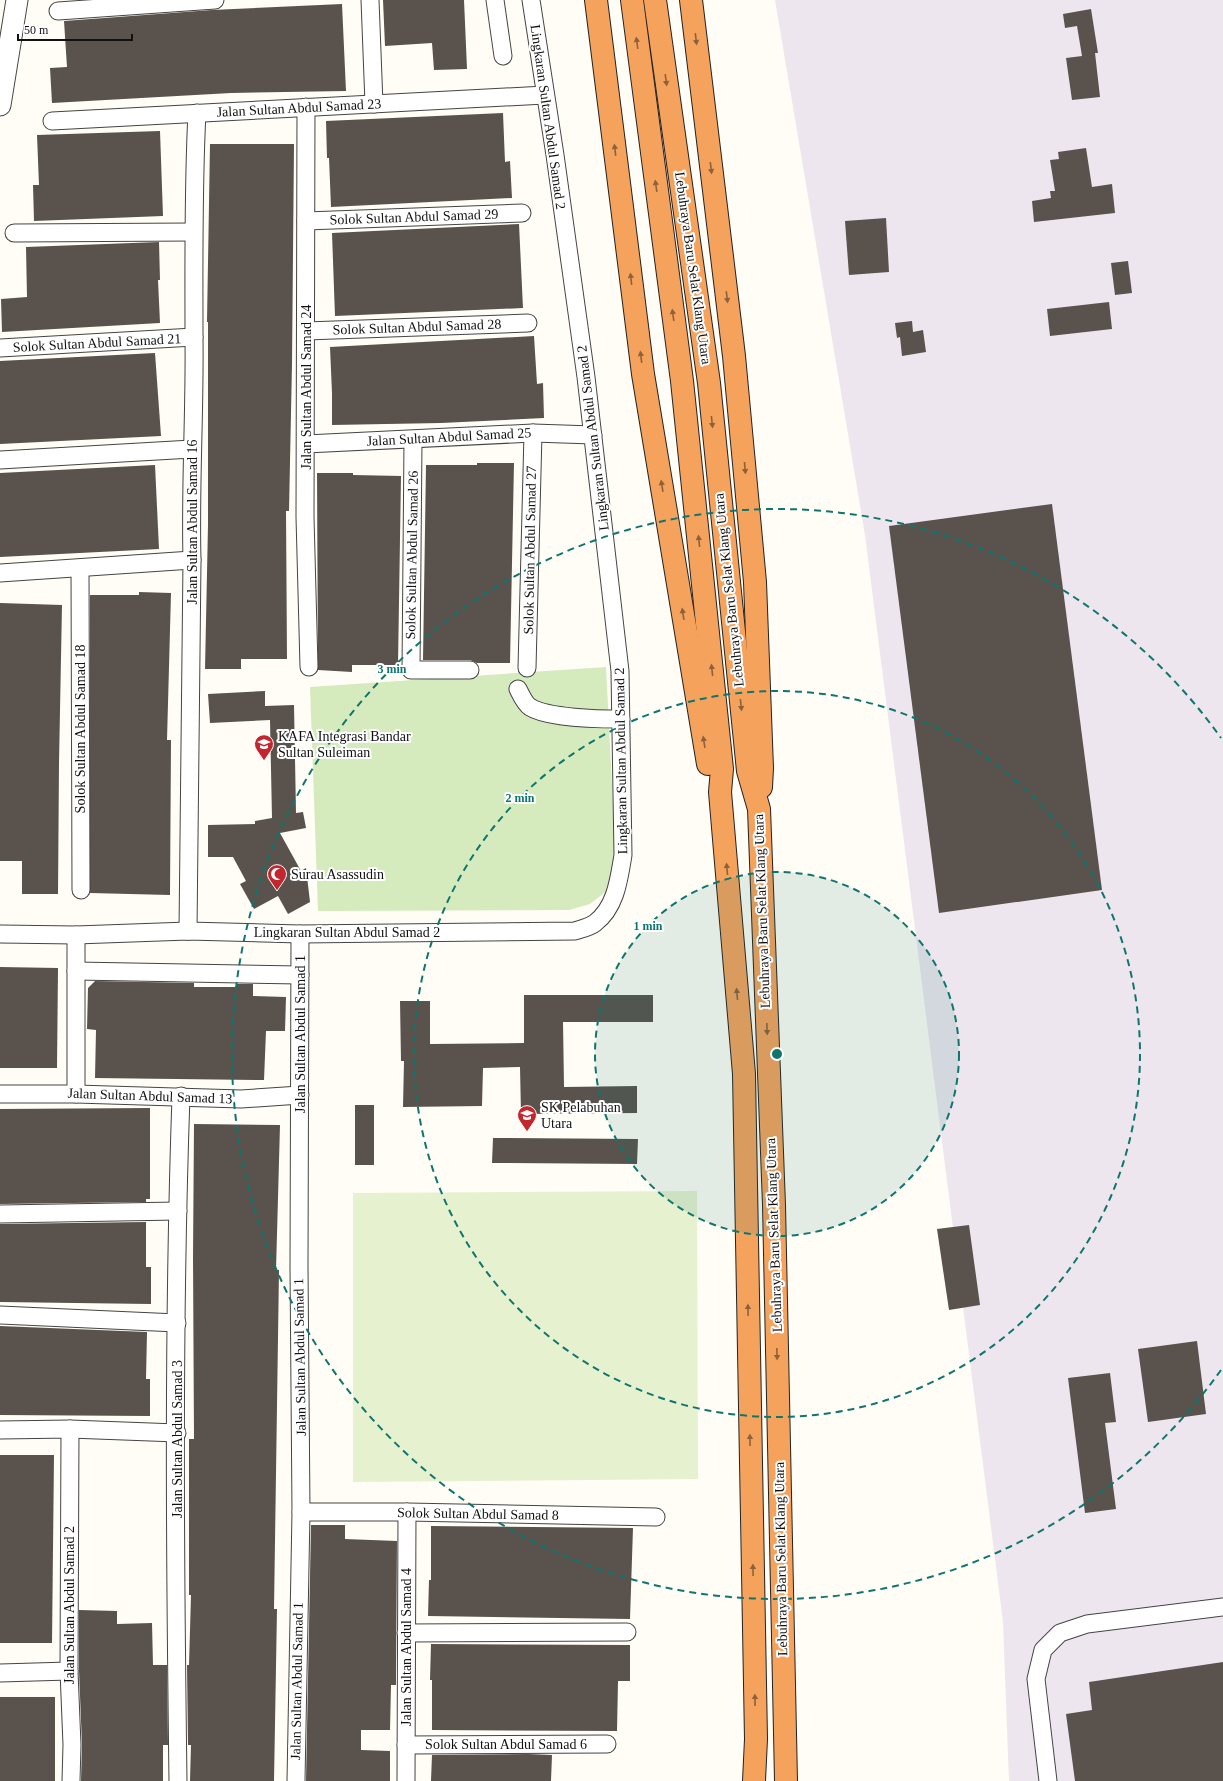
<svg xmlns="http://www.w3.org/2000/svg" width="1223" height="1781" font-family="'Times New Roman',serif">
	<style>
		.industrial { fill: #eee6ef }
		.green { fill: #d5ebbd }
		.pitch { fill: #e6f2cf }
		.building { fill: #5a524d }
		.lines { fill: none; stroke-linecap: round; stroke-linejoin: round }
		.minor-casing { stroke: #444; stroke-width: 19 }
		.tertiary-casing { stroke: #444; stroke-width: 23 }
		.motorway-casing { stroke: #222; stroke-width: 24 }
		.minor { stroke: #fff; stroke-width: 17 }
		.tertiary { stroke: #fff; stroke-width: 21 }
		.motorway { stroke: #f5a25d; stroke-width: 22 }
		.oneway { fill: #8e613b }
		.ring { fill: none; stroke: #0f766e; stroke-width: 2; stroke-dasharray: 7 5 }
		.labels { text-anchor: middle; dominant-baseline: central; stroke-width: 4; stroke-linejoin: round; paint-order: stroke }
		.street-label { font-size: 14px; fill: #111; stroke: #fff }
		.poi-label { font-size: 14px; fill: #111; stroke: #fff; text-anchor: start }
		.centre { fill: #0f766e; stroke: #fff; stroke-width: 2 }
		.ring-label { font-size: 12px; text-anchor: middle; font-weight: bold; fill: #0f766e; stroke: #fff; stroke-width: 4; stroke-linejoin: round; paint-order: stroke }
	</style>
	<rect width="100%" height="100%" fill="#fffdf5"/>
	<path class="industrial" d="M775 0H1223V1781H1009L1003 1622 865 535Z"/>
	<path class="green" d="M606 667 616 864 608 890 590 904 569 910 318 911 310 687Z"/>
	<path class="pitch" d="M697 1191 698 1479 353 1482V1193Z"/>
	<g class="building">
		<path d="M383 0H464L467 69 434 70 432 43 385 46Z"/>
		<path d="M342 4 346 91 231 93 52 103 50 68 67 67 64 21 212 10Z"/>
		<path d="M1091 9 1098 53H1095L1100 97 1072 100 1066 58 1082 56 1077 26 1065 28 1063 14Z"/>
		<path d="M503 113 505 162 510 161 512 198 331 207 329 158H327L326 121Z"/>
		<path d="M160 131 163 216 34 221 33 185H39L37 135Z"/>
		<path d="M210 144H294L292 364 289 511H286L287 659H241V669H205L208 525V322H207Z"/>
		<path d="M1086 148 1092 187 1112 184 1115 213 1034 222 1032 201 1051 198 1050 191H1055L1050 160 1059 159 1058 152Z"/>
		<path d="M886 218 889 272 849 275 845 221Z"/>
		<path d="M519 224 523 308 335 316 332 233Z"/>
		<path d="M159 242 160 280H158L160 323 2 332 1 299 27 297 26 247Z"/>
		<path d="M1128 261 1132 293 1115 295 1111 263Z"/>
		<path d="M1109 302 1112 329 1050 336 1047 309Z"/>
		<path d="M912 321 913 332 923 330 926 352 902 356 900 337 897 338 895 323Z"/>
		<path d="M534 336 537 384 543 383 544 418 441 423 332 425V393L330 347Z"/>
		<path d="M155 353 161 436 0 444V361Z"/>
		<path d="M477 463H514L510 663H477L470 660H423L426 465H477Z"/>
		<path d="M155 465 159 549 0 557V473Z"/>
		<path d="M317 473H353V475L401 476 398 665H352V672L318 670Z"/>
		<path d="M1052 504 1102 890 939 913 889 526Z"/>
		<path d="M139 592 171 593 167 740H171L170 895 90 893V595H139Z"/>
		<path d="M0 603 62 605 59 763 58 894H22V861H0Z"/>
		<path d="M265 691V706L294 705 296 813 303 812 306 828 280 833 301 871 306 868 310 902 288 914 278 896 254 909 240 884 246 881 233 857H208V825L255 824V821L272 818 270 720 210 723 208 694Z"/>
		<path d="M0 967 58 968 57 1068H0Z"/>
		<path d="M95 981 194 983V987H237V984H253V996L286 997 285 1031H266L264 1080 95 1078 96 1030 87 1029 88 988Z"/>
		<path d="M524 995H653V1022H563L564 1087 637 1086V1113L521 1114 520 1067 483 1068 482 1106 403 1107 404 1061H401L400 1001H430V1044L524 1043Z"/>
		<rect x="355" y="1105" width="19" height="60"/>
		<path d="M150 1108V1199H146V1202L0 1204V1109Z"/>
		<path d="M194 1124 280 1125 276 1270H279L274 1609H277L274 1781H190L191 1745H188L187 1665H189L191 1595H189V1439H194L193 1257Z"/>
		<path d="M493 1138 638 1139 637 1164 492 1163Z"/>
		<path d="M146 1222V1267H151V1304L0 1302V1224Z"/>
		<path d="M969 1225 980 1305 949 1310 937 1229Z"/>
		<path d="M0 1326 147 1332 146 1379H150V1416L0 1415Z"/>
		<path d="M1197 1341 1206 1414 1148 1422 1138 1349Z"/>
		<path d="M1110 1373 1116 1422 1105 1423 1116 1509 1085 1513 1068 1378Z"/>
		<path d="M0 1455H54L52 1643H0Z"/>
		<path d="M311 1525H345V1539L397 1541 396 1674V1685H391L390 1730H361V1750L390 1751V1781H306Z"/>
		<path d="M431 1526 633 1528 630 1619 428 1616 429 1580H431Z"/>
		<path d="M79 1610 117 1611V1624L152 1623 153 1665H167L168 1745H163V1781H81L82 1745 79 1671Z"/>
		<path d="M431 1644 630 1645V1681H618L617 1731 432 1730V1680H430Z"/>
		<path d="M1223 1662V1781H1075L1066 1714 1092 1710 1089 1682Z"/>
		<rect x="0" y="1697" width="55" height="84"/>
		<path d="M528 1754 552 1755 551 1781H431L432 1755Z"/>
	</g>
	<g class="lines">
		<defs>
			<g id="minor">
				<path d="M370 0 374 104"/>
				<path d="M495 0 503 56"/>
				<path d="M58 11 215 0"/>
				<path d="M306 107 305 517 309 667"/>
				<path d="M52 121 545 95"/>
				<path d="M306 221 522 213"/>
				<path d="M14 233 193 232"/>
				<path d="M306 331 528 323"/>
				<path d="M0 348 194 337"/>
				<path d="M413 440 411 670H470"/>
				<path d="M306 444 533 433 593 435"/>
				<path d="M0 460 192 449"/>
				<path d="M80 568 81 890"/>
				<path d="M0 573 192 560"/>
				<path d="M527 668 533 433"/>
				<path d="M518 689C521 695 525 704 530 707 547 718 600 719 621 719"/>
				<path d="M188 931 192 560C190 486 195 412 194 338 194 263 193 188 197 113"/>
				<path d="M0 934 76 935 188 931 300 934 575 931C581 929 590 927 595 923 616 907 619 879 623 855L620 671 586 377 555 155 531 0"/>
				<path d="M76 935V1094"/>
				<path d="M76 971 300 975"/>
				<path d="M0 1094H76L241 1099 300 1095"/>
				<path d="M0 1214 178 1211"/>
				<path d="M0 1315 177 1323"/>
				<path d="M70 1429 69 1671 72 1745 71 1781"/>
				<path d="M0 1430 70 1429 177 1433"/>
				<path d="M301 1512H407L656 1517"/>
				<path d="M406 1633 627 1632"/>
				<path d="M0 1673 69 1671"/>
				<path d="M406 1745 607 1744"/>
				<path d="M178 1781C175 1553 173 1324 181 1096"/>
				<path d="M296 1781 301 1512 299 1267 300 934"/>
				<path d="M406 1781 407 1512"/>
				<path d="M1048 1781 1036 1679 1043 1650 1060 1633 1087 1624 1223 1607"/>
			</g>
			<path id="tertiary" d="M0 105 17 0"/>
			<g id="motorway">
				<path d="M596 0 643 374 708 764"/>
				<path d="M632 0 682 381 722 769 720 792 744 1074 756 1739 754 1781"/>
				<path d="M655 0 709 383 748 771 759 809 774 1205 786 1781"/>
				<path d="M691 0 734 356 755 582 762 768 761 787"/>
			</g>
		</defs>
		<use href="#minor" class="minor-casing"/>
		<use href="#tertiary" class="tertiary-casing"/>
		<use href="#motorway" class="motorway-casing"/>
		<use href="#minor" class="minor"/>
		<use href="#tertiary" class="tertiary"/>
		<use href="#motorway" class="motorway"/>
	</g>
	<defs><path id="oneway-solid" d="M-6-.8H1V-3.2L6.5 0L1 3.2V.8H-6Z"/></defs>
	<g class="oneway">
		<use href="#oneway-solid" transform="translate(696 39) rotate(83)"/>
		<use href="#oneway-solid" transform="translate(637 43) rotate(-98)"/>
		<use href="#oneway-solid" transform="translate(666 80) rotate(82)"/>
		<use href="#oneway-solid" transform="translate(615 150) rotate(-97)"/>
		<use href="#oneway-solid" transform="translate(711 168) rotate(83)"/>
		<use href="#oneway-solid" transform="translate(656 186) rotate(-98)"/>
		<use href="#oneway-solid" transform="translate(631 279) rotate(-97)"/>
		<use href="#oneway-solid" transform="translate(727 297) rotate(83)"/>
		<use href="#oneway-solid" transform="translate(673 315) rotate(-98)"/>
		<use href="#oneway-solid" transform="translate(641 357) rotate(-97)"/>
		<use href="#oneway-solid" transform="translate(712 422) rotate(84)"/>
		<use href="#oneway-solid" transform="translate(745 468) rotate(85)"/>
		<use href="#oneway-solid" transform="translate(662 486) rotate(-99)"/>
		<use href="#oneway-solid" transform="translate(699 541) rotate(-96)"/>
		<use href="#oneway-solid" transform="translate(683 614) rotate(-99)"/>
		<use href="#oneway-solid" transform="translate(712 670) rotate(-96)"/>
		<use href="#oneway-solid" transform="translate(741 705) rotate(84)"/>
		<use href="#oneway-solid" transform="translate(704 742) rotate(-99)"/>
		<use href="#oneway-solid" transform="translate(727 869) rotate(-95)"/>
		<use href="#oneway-solid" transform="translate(737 994) rotate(-95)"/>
		<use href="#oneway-solid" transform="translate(767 1029) rotate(88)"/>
		<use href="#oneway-solid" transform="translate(748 1310) rotate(-91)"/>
		<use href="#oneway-solid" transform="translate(777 1354) rotate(89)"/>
		<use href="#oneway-solid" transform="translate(750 1440) rotate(-91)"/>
		<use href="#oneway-solid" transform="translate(753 1570) rotate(-91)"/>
		<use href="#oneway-solid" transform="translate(755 1700) rotate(-91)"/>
	</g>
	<circle cx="777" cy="1054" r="182" fill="#0f766e" fill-opacity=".12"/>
	<g class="ring">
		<circle cx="777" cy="1054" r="182"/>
		<circle cx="777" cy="1054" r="363"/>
		<path d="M1221 1370A545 545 0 1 1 1221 738"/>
	</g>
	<defs>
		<symbol id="school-pin" viewBox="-11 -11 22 30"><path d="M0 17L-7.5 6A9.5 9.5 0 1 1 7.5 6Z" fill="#c4262e" stroke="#fff"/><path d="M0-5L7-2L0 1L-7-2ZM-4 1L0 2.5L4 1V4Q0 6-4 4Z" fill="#fff"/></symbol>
		<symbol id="mosque-pin" viewBox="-11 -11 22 30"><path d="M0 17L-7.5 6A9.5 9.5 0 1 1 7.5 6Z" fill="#c4262e" stroke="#fff"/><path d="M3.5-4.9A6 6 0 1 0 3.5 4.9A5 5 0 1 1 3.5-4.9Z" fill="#fff"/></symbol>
	</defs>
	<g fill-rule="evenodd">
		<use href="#school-pin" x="253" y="733" width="22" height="30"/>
		<use href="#mosque-pin" x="266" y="863" width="22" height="30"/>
		<use href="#school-pin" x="516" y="1104" width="22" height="30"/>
	</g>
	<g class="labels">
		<g class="street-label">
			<text transform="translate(299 108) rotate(-3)">Jalan Sultan Abdul Samad 23</text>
			<text transform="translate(548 117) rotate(82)">Lingkaran Sultan Abdul Samad 2</text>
			<text transform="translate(414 217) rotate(-2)">Solok Sultan Abdul Samad 29</text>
			<text transform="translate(693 268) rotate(82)">Lebuhraya Baru Selat Klang Utara</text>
			<text transform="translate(417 327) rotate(-2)">Solok Sultan Abdul Samad 28</text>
			<text transform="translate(97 343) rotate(-3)">Solok Sultan Abdul Samad 21</text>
			<text transform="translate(306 387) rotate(-90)">Jalan Sultan Abdul Samad 24</text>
			<text transform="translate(449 437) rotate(-3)">Jalan Sultan Abdul Samad 25</text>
			<text transform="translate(593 438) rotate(-97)">Lingkaran Sultan Abdul Samad 2</text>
			<text transform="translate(192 522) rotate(-90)">Jalan Sultan Abdul Samad 16</text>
			<text transform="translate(530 550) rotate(-89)">Solok Sultan Abdul Samad 27</text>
			<text transform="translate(412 555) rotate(-89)">Solok Sultan Abdul Samad 26</text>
			<text transform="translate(729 590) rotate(-96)">Lebuhraya Baru Selat Klang Utara</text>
			<text transform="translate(80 729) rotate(-90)">Solok Sultan Abdul Samad 18</text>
			<text transform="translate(621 761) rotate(-91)">Lingkaran Sultan Abdul Samad 2</text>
			<text transform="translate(762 911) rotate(-92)">Lebuhraya Baru Selat Klang Utara</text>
			<text x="347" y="932">Lingkaran Sultan Abdul Samad 2</text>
			<text transform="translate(300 1034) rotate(-90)">Jalan Sultan Abdul Samad 1</text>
			<text transform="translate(150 1096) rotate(2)">Jalan Sultan Abdul Samad 13</text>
			<text transform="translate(774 1235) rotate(-92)">Lebuhraya Baru Selat Klang Utara</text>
			<text transform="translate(300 1357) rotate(-91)">Jalan Sultan Abdul Samad 1</text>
			<text transform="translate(177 1439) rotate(-90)">Jalan Sultan Abdul Samad 3</text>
			<text transform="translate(478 1514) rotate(1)">Solok Sultan Abdul Samad 8</text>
			<text transform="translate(781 1559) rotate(-91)">Lebuhraya Baru Selat Klang Utara</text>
			<text transform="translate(69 1605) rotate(-90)">Jalan Sultan Abdul Samad 2</text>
			<text transform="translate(406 1647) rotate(-90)">Jalan Sultan Abdul Samad 4</text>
			<text transform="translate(297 1681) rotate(-89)">Jalan Sultan Abdul Samad 1</text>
			<text x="506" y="1744">Solok Sultan Abdul Samad 6</text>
		</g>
		<g class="poi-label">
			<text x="278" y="736">KAFA Integrasi Bandar<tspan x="278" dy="16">Sultan Suleiman</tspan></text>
			<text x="291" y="874">Surau Asassudin</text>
			<text x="541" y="1107">SK Pelabuhan<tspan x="541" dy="16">Utara</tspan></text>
		</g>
	</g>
	<circle cx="777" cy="1054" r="6" class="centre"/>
	<g class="ring-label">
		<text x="392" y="673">3 min</text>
		<text x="520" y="802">2 min</text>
		<text x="648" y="930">1 min</text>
	</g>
	<path d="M18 34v6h114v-6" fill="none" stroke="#111111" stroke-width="2"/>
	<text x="24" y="34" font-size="12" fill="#111111" stroke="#ffffff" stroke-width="3" paint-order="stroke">50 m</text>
</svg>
